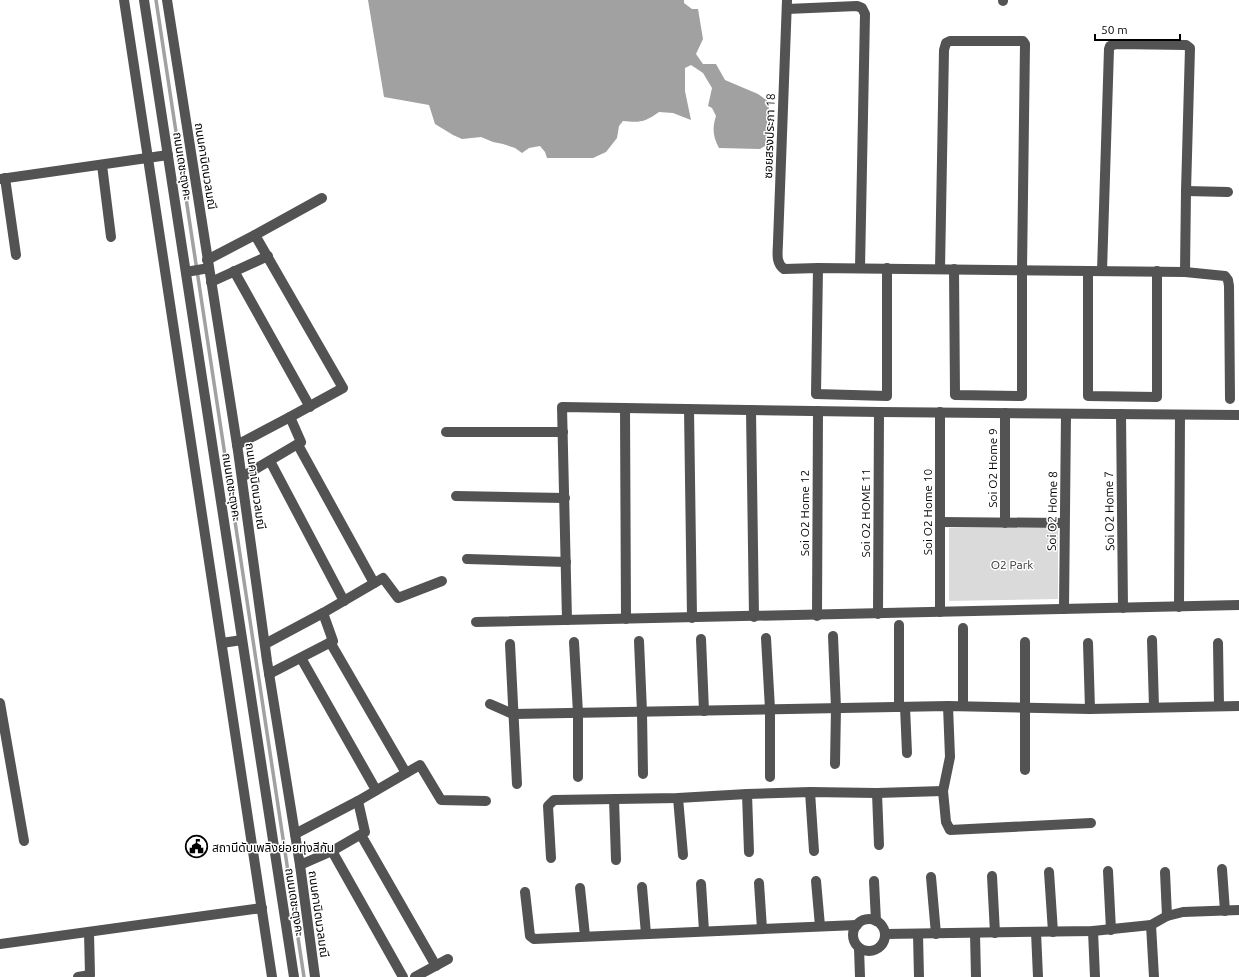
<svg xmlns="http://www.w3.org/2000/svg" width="1239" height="977" font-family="Ubuntu,'Noto Sans Thai',sans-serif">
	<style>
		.green { fill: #dadada }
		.water { fill: #a1a1a1 }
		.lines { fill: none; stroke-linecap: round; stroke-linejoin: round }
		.stream { stroke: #a1a1a1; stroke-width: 3.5 }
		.minor { stroke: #535353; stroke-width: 10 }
		.labels { text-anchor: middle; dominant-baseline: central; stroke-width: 3; stroke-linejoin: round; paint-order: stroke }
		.street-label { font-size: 12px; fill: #000; stroke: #fff }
		.park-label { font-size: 12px; fill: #313131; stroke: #fff }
		.poi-label { font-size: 12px; fill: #000; stroke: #fff; text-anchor: start }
	</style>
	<rect width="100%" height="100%" fill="#fff"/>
	<path class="green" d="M949 528H1058V599L949 601Z"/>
	<path class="water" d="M368 0H684V3L692 9H698L703 39 696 54 703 64H716L725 80 758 94 769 102 767 136 765 146 760 149 719 148C713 137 712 128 716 116L712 108 708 106 712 88 703 73 691 65 685 68V91L691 120 673 113 659 112C645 122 640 123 623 121L619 126 617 138 606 152 593 158H547L545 152 540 146 529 148 522 153 515 148 503 144 493 142 481 137 462 139 453 135 435 124 429 105 384 97Z"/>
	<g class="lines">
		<path class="stream" d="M156 0 304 977"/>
		<g class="minor">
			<path d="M124 0 272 977"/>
			<path d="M144 0 294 977"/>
			<path d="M167 0 238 451 267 661 300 865 315 977"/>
			<path d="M787 0 778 242C778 251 775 263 784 269L818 268 1185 272 1225 276 1228 280 1229 286 1230 399"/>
			<path d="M1003 1V0"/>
			<path d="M787 9 857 6 862 8 865 14 860 268"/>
			<path d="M102 165 111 237"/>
			<path d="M5 178 16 255"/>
			<path d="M0 179 168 155"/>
			<path d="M1186 191 1228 192"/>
			<path d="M207 260 255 235"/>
			<path d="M818 268 816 394 887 396V268"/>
			<path d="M940 269 944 50 946 43 950 41H1023L1025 44 1022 270V396L955 395 954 269"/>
			<path d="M234 271 310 407"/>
			<path d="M1088 271V396L1157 397V271"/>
			<path d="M1102 271 1109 49 1110 46 1116 44 1186 45 1190 48 1186 191 1185 272"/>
			<path d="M186 272 209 268"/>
			<path d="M211 282 268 256"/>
			<path d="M625 408 626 619"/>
			<path d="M689 409 692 618"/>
			<path d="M751 410 754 617"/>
			<path d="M1005 413V523"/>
			<path d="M1121 414 1123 608"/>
			<path d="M290 417 343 388 255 235 322 198"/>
			<path d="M446 432H563"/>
			<path d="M237 445 290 417 301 442 242 477"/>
			<path d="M298 445 374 583"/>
			<path d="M270 461 344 601"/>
			<path d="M456 496 565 498"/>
			<path d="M940 522 1064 523"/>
			<path d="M467 559 566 562"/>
			<path d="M1179 607 1180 415"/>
			<path d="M1064 609 1066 414"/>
			<path d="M940 612V412"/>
			<path d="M878 614 879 412"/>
			<path d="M817 616 818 411"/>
			<path d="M567 620 562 407 879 412 1239 415"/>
			<path d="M476 622 1239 605"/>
			<path d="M963 628V706"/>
			<path d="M833 636 836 708 835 764"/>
			<path d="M766 638 770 709V777"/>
			<path d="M701 639 704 711"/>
			<path d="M1152 640 1154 707"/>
			<path d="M639 641 642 712 643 774"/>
			<path d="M330 642 406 773"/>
			<path d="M574 642 578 713V777"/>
			<path d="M1025 642V770"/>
			<path d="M222 643 242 640"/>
			<path d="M1088 643 1090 709"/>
			<path d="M1218 643 1219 706"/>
			<path d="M265 644 323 613"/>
			<path d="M510 644 517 784"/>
			<path d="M301 658 376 790"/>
			<path d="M269 674 333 641 323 613 383 578 398 598 442 581"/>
			<path d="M0 703 24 841"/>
			<path d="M490 704 513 714 948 706 1090 709 1239 706"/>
			<path d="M948 706 950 757 943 791 946 822 950 830 1091 823"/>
			<path d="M899 707V625"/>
			<path d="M905 707 907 753"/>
			<path d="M810 792 814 851"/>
			<path d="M877 793 879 845"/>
			<path d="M747 794 749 852"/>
			<path d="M678 798 683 855"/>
			<path d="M614 799 616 860"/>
			<path d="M295 834 358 801"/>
			<path d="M361 835 436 966"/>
			<path d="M332 851 403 977"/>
			<path d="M551 858 548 806 554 800 678 798 747 794 810 792 877 793 943 791"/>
			<path d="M300 865 332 851 365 832 358 801 420 765 441 800 486 801"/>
			<path d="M1222 869 1225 911"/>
			<path d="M1108 871 1111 930"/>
			<path d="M1049 872 1053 932"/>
			<path d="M1165 872 1167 916"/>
			<path d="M992 876 995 933"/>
			<path d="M931 877 936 934"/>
			<path d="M816 881 820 926"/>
			<path d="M874 881 876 921"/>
			<path d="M759 883 762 929"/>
			<path d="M701 884 704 931"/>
			<path d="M642 887 646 934"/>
			<path d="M580 888 585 936"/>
			<path d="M525 892 530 936 534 939 857 925"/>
			<circle cx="869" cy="935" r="16"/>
			<path d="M1151 925 1154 977"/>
			<path d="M1093 931 1095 977"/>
			<path d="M1036 932 1038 977"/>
			<path d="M975 933 976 977"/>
			<path d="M885 934 1093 931 1151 925 1167 916 1183 912 1239 910"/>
			<path d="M918 934 919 977"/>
			<path d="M0 944 262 908"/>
			<path d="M859 948 860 977"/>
			<path d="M78 977 90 975 89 932"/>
			<path d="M415 977 448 959"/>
		</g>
	</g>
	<defs>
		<symbol id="civic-ring" viewBox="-11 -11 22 22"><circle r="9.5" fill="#fff" stroke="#000" stroke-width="1.5"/><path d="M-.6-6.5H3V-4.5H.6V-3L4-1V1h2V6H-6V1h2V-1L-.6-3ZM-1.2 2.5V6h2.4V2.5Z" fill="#000"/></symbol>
	</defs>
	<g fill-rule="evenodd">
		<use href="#civic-ring" x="184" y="834" width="25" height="25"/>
	</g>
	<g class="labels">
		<g class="street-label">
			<text transform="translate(769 136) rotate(-88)">ซอยสรงประภา 18</text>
			<text transform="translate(183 166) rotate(81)">ถนนเดชะตุงคะ</text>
			<text transform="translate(206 166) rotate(81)">ถนนคานิตนวลมณี</text>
			<text transform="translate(992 468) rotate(-90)">Soi O2 Home 9</text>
			<text transform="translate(256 486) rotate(82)">ถนนคานิตนวลมณี</text>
			<text transform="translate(232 487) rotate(81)">ถนนเดชะตุงคะ</text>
			<text transform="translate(1052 511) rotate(-89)">Soi O2 Home 8</text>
			<text transform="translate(1109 511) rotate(-91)">Soi O2 Home 7</text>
			<text transform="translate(927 512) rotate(-90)">Soi O2 Home 10</text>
			<text transform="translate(804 513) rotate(-90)">Soi O2 Home 12</text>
			<text transform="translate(865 513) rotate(-90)">Soi O2 HOME 11</text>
			<text transform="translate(295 902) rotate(81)">ถนนเดชะตุงคะ</text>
			<text transform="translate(319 914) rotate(82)">ถนนคานิตนวลมณี</text>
		</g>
		<g class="park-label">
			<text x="1012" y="564">O2 Park</text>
		</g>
		<g class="poi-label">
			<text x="212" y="847">สถานีดับเพลิงย่อยทุ่งสีกัน</text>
		</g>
	</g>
	<path d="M1095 34v6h85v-6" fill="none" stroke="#000000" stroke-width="2"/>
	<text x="1101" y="34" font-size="12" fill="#000000" stroke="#ffffff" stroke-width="3" paint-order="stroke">50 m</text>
</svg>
